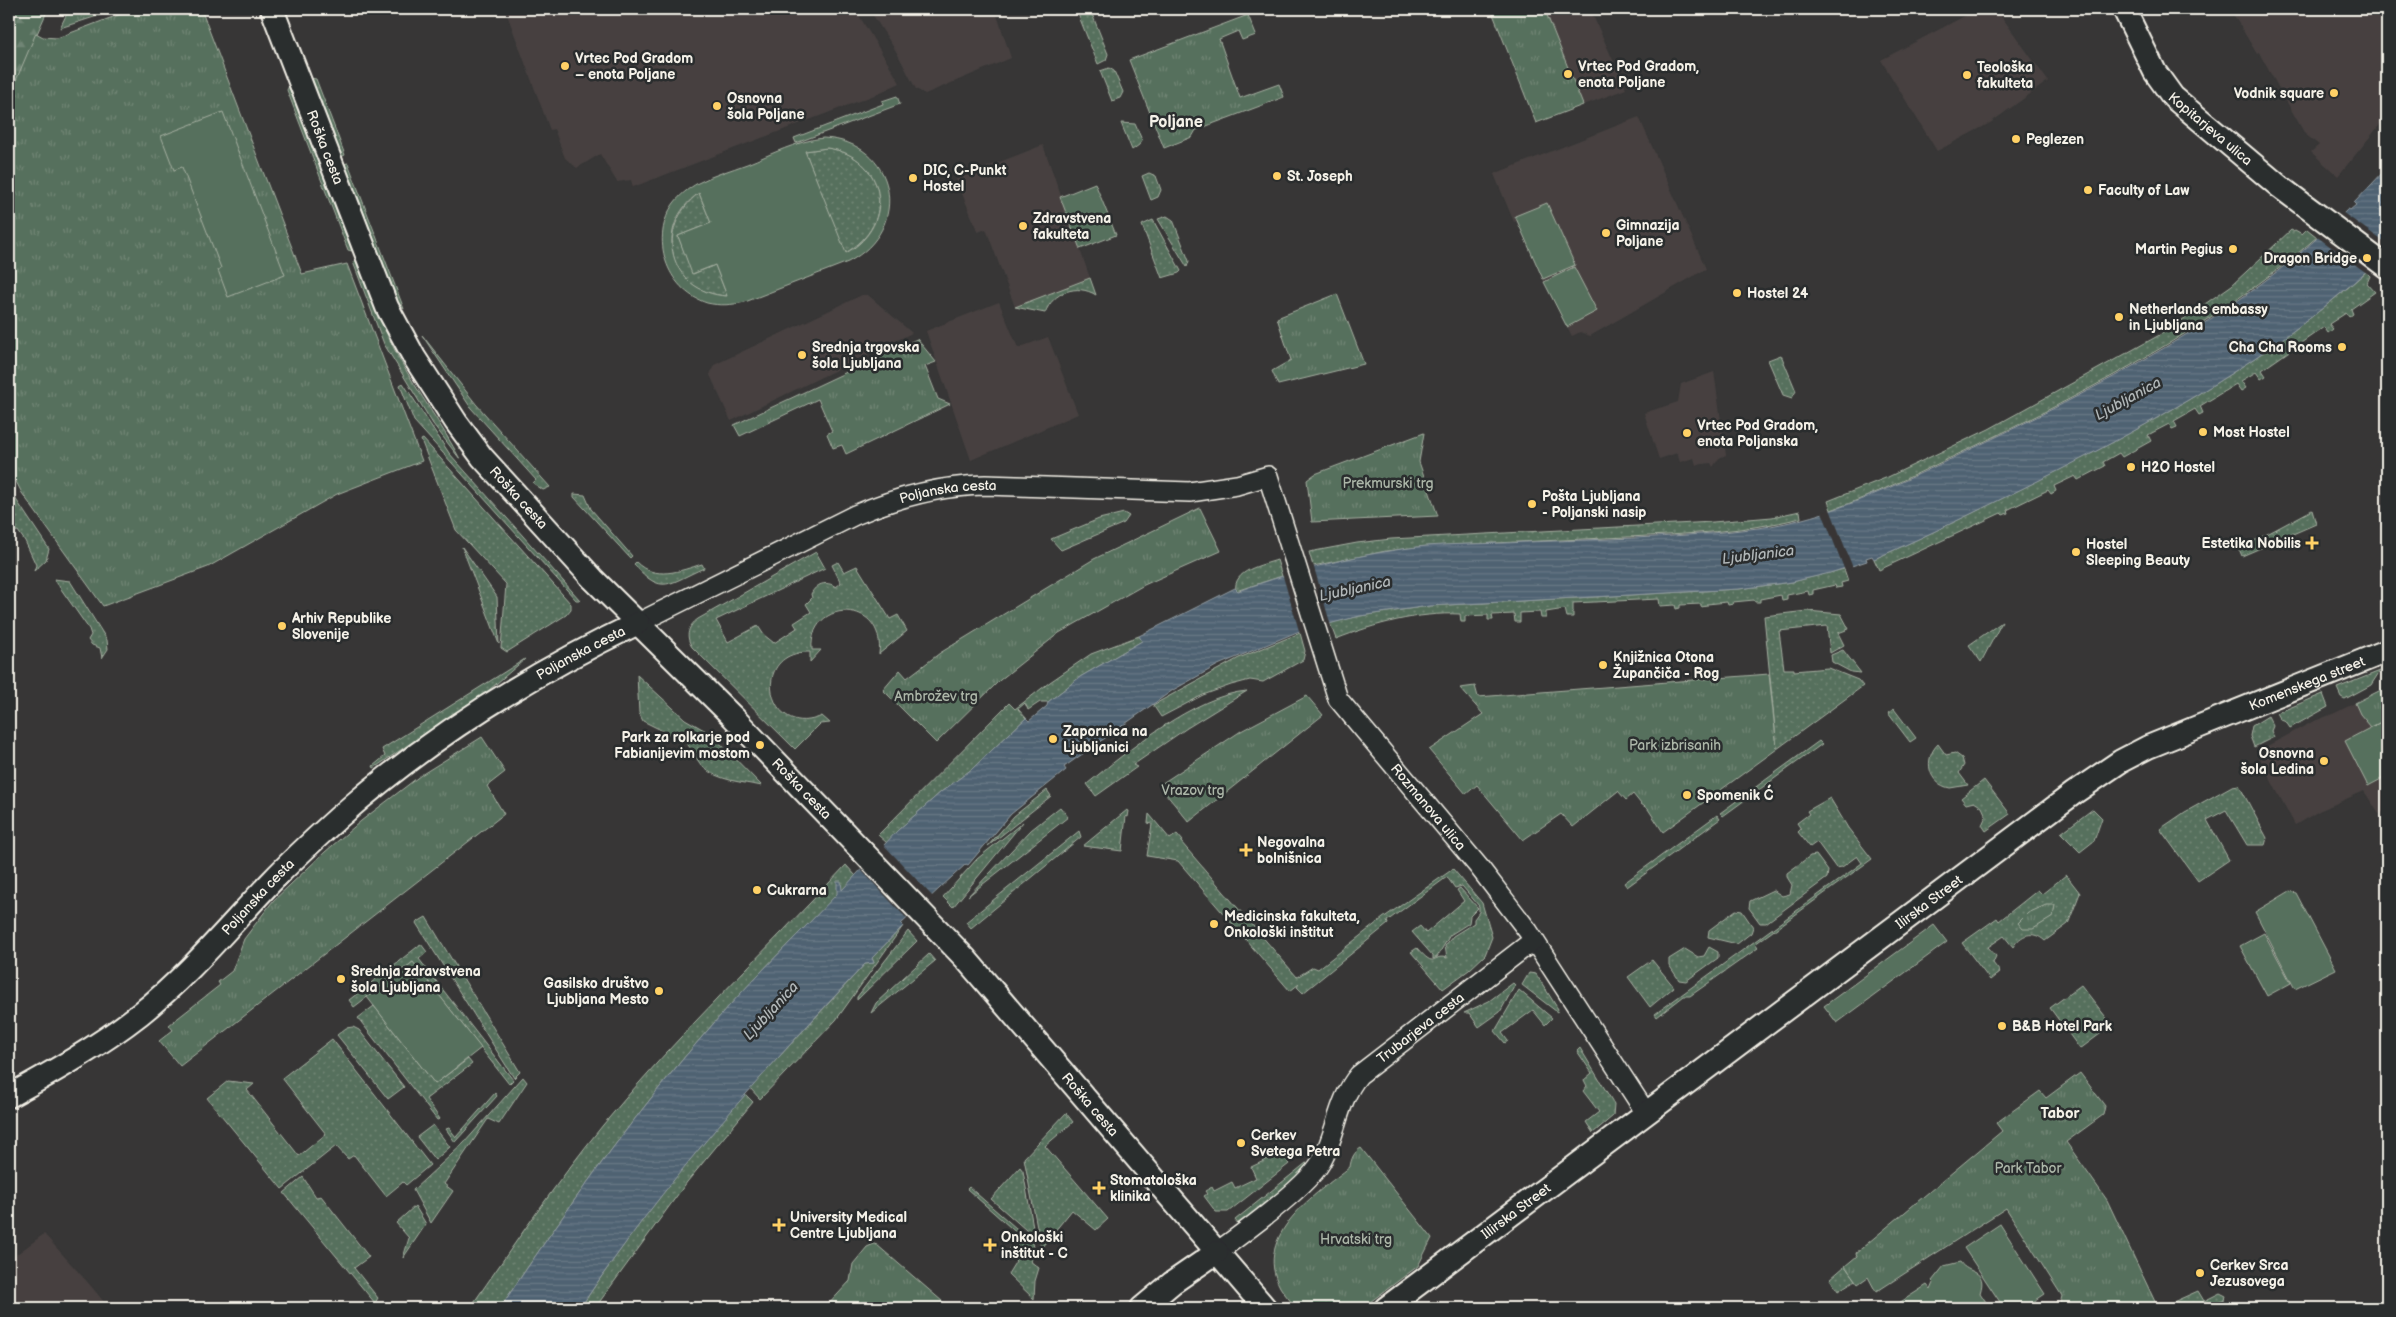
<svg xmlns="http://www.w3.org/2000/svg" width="2396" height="1317" font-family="'Balsamiq Sans',sans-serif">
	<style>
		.built { fill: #474140 }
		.grass { fill: url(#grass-dots); stroke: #a6b0a2 }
		.forest { fill: url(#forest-firs); stroke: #a6b0a2 }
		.park { fill: url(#park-tufts); stroke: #a6b0a2 }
		.garden { fill: #57705d; stroke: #a6b0a2; fill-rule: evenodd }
		.water { fill: url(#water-rules); stroke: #919ba1 }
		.pier { fill: #373636 }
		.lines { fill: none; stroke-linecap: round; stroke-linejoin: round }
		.minor-casing { stroke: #f4f1e8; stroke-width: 22 }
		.major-casing { stroke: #f4f1e8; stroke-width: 26 }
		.minor { stroke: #2a2d2e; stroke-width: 19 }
		.major { stroke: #2a2d2e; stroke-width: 22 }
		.poi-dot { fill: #ffd166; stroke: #2a2d2e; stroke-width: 2 }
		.labels { text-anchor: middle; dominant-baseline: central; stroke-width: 5; stroke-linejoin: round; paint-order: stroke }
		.poi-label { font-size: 14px; font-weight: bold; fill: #f4f1e8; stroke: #2a2d2e; text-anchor: start }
		.street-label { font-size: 14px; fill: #f4f1e8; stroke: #2a2d2e }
		.park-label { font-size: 14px; fill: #adb7a9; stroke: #2a2d2e }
		.water-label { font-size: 15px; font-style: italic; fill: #b2b8b9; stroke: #2a2d2e }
		.neighbourhood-label { font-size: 15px; font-weight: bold; fill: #f4f1e8; stroke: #2a2d2e }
		.quarter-label { font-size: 16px; font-weight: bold; fill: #f4f1e8; stroke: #2a2d2e }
	</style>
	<defs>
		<pattern id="grass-dots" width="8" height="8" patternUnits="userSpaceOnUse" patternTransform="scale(1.25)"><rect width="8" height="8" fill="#57705d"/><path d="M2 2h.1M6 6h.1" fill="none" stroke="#708574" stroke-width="1.8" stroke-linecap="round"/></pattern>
		<pattern id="forest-firs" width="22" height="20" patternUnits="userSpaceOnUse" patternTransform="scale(1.25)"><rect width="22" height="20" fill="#57705d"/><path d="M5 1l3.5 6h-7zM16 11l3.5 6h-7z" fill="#708574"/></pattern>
		<pattern id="park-tufts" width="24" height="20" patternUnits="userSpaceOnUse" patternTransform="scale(1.25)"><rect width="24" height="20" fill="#57705d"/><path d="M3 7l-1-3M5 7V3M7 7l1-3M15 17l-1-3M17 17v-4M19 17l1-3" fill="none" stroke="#708574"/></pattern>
		<pattern id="water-rules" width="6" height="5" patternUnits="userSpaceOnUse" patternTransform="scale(1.25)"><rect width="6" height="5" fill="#4f6272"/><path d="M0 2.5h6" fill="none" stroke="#697986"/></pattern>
	</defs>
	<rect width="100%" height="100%" fill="#373636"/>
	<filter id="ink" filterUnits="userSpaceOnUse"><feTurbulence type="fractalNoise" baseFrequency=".02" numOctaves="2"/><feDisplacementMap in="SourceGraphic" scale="10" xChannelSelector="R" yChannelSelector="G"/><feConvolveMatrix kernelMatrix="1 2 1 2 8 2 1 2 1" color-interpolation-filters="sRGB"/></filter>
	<g filter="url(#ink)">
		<g class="built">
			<path d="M505 9H855L900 83 872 96 633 187 631 180 617 182 600 154 577 168 565 158 554 129 550 130Z"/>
			<path d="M869 9H995L1011 58 925 94 916 89 896 51Z"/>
			<path d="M1491 9H1535L1537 13 1548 9H1590L1626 89 1536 123Z"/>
			<path d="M1978 9H1996L2048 81 1990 123 1937 151 1881 60Z"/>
			<path d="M2230 9H2387V116L2338 176 2311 152 2319 145 2305 134 2259 53 2257 54Z"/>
			<path d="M1639 117 1706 269 1590 336 1580 332 1572 336 1544 282 1517 221 1514 222 1494 174Z"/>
			<path d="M1043 145 1090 278 1015 307 986 229 978 232 956 179Z"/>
			<path d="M862 295H868L912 333 731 421 710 375 714 365Z"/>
			<path d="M999 302 1018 348 1048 337 1078 414 971 460 926 331Z"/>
			<path d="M1714 372 1726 455 1719 458 1713 467 1711 463 1696 465 1694 458 1680 462 1677 453 1659 459 1644 413 1678 402 1681 384Z"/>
			<path d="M2387 687V810L2379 814 2364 791 2319 811 2295 825 2256 752 2312 722 2335 713Z"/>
			<path d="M44 1234 90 1285 109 1308H9V1260Z"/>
		</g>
		<g class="grass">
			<path d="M1076 9H1090L1108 54 1106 60 1098 64Z"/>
			<path d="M1109 68 1114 71 1123 92 1120 98 1112 101 1100 71Z"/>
			<path d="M310 78 316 79 345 155 341 157Z"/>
			<path d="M289 86 352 251 348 250 287 90Z"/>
			<path d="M1121 123 1135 124 1142 140 1139 145 1132 150Z"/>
			<path d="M827 148C886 156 898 224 845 253L805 151Z"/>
			<path d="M348 163 404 309 398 304 343 164Z"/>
			<path d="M1149 173 1156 176 1161 190 1158 197 1151 200 1142 176Z"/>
			<path d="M699 193 711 223 678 236 693 274 715 265 727 296C667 292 654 228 699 193Z"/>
			<path d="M1167 216 1173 220 1189 261 1187 267 1158 219Z"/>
			<path d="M1153 220 1181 271 1179 273 1162 278 1142 225Z"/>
			<path d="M2307 229 2317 237C2218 324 2088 392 1969 449 1924 470 1878 494 1831 510L1828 501 1888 477 1989 429 2165 332 2232 285 2291 230 2293 231 2295 230 2302 234Z"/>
			<path d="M356 261C369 294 383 328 400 360 419 394 442 425 460 459L433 424 384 344 353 262Z"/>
			<path d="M2366 272 2370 276 2367 283 2375 292 2351 309 2353 314 2349 317 2346 313 2329 324 2333 329 2328 333 2324 327 2262 370 2266 376 2261 379 2256 372 2241 381 2246 388 2241 391 2236 384 2200 406 2203 413 2199 415 2195 409 2174 421 2177 427 2172 429 2169 424 2148 435 2151 441 2122 457 2119 453 2103 462 2105 466 2078 480 2075 476 2054 486 2056 491 2051 494 2048 490 2007 510 2008 513 2003 515 2001 513 1879 570 1874 559C1935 532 1995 502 2055 472 2168 415 2270 357 2366 272Z"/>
			<path d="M1090 278 1096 295C1077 283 1053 292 1045 313L1015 307Z"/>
			<path d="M422 335 476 404 550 487 543 490 533 483 536 480 471 408Z"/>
			<path d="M1781 355 1796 391 1792 398 1783 395 1768 360Z"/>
			<path d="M403 383 449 453 580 600H576L414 421 400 385Z"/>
			<path d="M423 439 571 604V609L566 615 507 652 501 648 506 584 456 530 421 440Z"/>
			<path d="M9 489 49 549 46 560 34 571 36 565 25 541 18 531 9 532Z"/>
			<path d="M574 494 585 495 591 509 632 556 630 558 574 497Z"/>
			<path d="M2312 510 2316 524 2242 556 2239 549Z"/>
			<path d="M1800 511 1801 518C1744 532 1688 534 1628 537 1562 540 1496 543 1429 546L1386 551 1313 566 1309 552 1357 543 1391 539 1713 522 1772 517Z"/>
			<path d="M1124 513 1129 516 1124 523 1061 550 1051 539 1099 519Z"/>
			<path d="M462 547 497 597 499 644Z"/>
			<path d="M816 552 825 568 716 620 728 642 758 626 764 635 774 643 797 628 794 623 811 612 806 604 812 598 811 594C816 584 826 580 836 587L841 583 832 565 838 562 844 572 857 566 890 619 898 615 907 631 879 654C886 597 808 598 812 650H821L810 662V652C748 651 767 741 822 716L830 723 820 724 795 749 692 647C685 636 688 626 698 619Z"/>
			<path d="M1277 560 1282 576 1236 591C1232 570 1263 565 1277 560Z"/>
			<path d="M636 562C655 581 680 571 702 564L704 568C669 583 662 597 634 564Z"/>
			<path d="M1844 569 1848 581 1841 583 1842 587 1836 588 1835 585 1813 590V594L1809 595 1808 591 1787 595V599L1782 600 1781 595 1760 599V602H1755L1754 600 1733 602V604L1728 605 1727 602 1707 604V606L1701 607V604L1680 605V608L1676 609 1675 605 1660 606 1659 599 1573 603V617H1567L1565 609 1546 612V618H1541L1540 612 1520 613V622H1515L1514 614 1492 615 1493 620H1488V615L1465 616V622H1461L1460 614C1419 612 1374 624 1336 639L1330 623 1360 616 1429 606 1739 589 1792 582Z"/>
			<path d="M54 579 70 581 107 640 108 649 102 658 100 648 92 645 88 640 91 635 89 629Z"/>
			<path d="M1807 611 1841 614 1849 629 1838 633 1844 645 1830 653 1827 626 1779 631 1784 669H1794V671L1828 668 1858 680 1863 686 1777 749 1764 616Z"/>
			<path d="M2002 622 1981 662 1969 645Z"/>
			<path d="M1300 633 1305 651 1303 660 1263 682 1250 680 1231 685 1203 695 1161 717 1153 705 1239 658Z"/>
			<path d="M1139 636 1142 641 1080 677 1048 702H1040L1028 710 1025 703 1018 709 1026 718 972 769 941 792 897 831 887 843 878 835 1009 703 1015 709 1050 682 1091 654Z"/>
			<path d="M1843 650 1861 673 1851 672 1832 662 1831 655Z"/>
			<path d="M525 659 489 690 374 768 373 766 385 756 382 749Z"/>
			<path d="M2380 671 2371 685 2345 699 2341 697 2337 688Z"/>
			<path d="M637 675 685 719 711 734 762 786C743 782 718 781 703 767 696 760 693 749 685 742L643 721 639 713Z"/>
			<path d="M1247 691 1187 728 1133 765 1137 767 1096 796 1087 784C1126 752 1195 695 1247 691Z"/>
			<path d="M2323 694 2328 707 2290 728 2286 722 2281 720 2277 713Z"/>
			<path d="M1894 709 1916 738 1910 742 1888 713Z"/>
			<path d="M2268 716 2273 726 2271 731 2274 737 2254 747 2250 736 2252 726Z"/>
			<path d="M1819 741 1822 744 1723 816 1720 813Z"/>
			<path d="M1938 744 1946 755 1955 753 1962 758 1964 765 1959 773 1968 785 1950 788C1928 784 1923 759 1938 744Z"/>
			<path d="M1984 780 2010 814 1986 831 1982 825 1986 816 1982 807 1974 802 1966 804 1961 798Z"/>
			<path d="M2239 785 2267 838 2265 845H2247L2226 810 2207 820 2229 860 2198 881 2160 829 2185 812 2232 786Z"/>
			<path d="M1047 790 1051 796 988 846 1014 816Z"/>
			<path d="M1830 798 1848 828 1872 859 1755 944 1758 948 1690 996H1684L1657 1017 1655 1014 1862 863 1857 856 1842 867 1836 868 1817 842 1810 847 1798 832 1801 829 1797 823 1809 814 1807 811Z"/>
			<path d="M1060 807 1068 817 968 896 1031 830Z"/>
			<path d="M2093 809 2102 818 2094 841 2080 852 2061 833Z"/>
			<path d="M1127 810 1129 811 1128 817 1126 816 1122 851 1083 846Z"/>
			<path d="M1149 814 1170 839 1177 834 1183 841 1181 842 1297 977 1313 967 1318 969 1383 918 1453 869 1482 903 1492 937 1485 955 1469 970 1443 989 1411 952 1417 948C1437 971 1431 953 1447 958L1445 946 1453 936 1474 923V919L1479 912V906L1462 886 1455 888 1447 877 1387 921 1388 924 1303 993 1297 987 1299 984 1290 991 1178 861 1147 856 1152 824 1148 823Z"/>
			<path d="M1717 815 1720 819 1627 887 1624 883Z"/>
			<path d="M1023 822 1014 833 953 907 943 897 977 859Z"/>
			<path d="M1079 831 1081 837 971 928 966 922Z"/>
			<path d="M1816 855 1828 871 1827 878 1766 923H1760L1749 908 1750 901 1773 890 1782 896 1790 894 1792 885 1787 877V873L1810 856Z"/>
			<path d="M846 865 856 876C808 924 759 972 714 1023 635 1112 566 1210 500 1308H470C513 1246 555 1184 603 1125 679 1033 765 952 846 865Z"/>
			<path d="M2066 875 2080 893 2068 924 2045 941C2033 930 2021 934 2013 947L2004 936 1988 947 1996 956 1993 963 2000 972 1990 980 1962 943 1997 918 1999 921 2038 890 2042 894Z"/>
			<path d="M1460 888 1478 908 1470 916 1469 923 1450 935 1437 957 1433 959V956L1412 932 1420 926 1426 933 1464 901 1457 890Z"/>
			<path d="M1736 910 1742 911 1753 927 1751 933 1737 944 1708 937 1709 930Z"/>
			<path d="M426 917 520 1072 514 1078 416 923Z"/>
			<path d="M903 926 836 1020 760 1099 750 1088 865 964 874 963 872 958Z"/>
			<path d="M908 931 917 941 857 1000V997Z"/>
			<path d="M421 944 427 952 419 959 513 1080 509 1084 413 962 354 1007 349 1000Z"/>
			<path d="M1709 947 1718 952V958L1686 981 1679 980 1669 965V959L1685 949 1698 957 1704 956Z"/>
			<path d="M929 954 935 961 871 1013 876 1003Z"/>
			<path d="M1652 960 1674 987 1650 1007 1628 977Z"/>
			<path d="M1529 973 1536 974 1558 1009 1557 1012 1522 985Z"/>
			<path d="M1513 983 1515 985 1500 1012 1479 1027 1469 1013H1464L1489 1001Z"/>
			<path d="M2081 985 2112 1025 2080 1049 2050 1008Z"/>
			<path d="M1519 990 1552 1018 1545 1025 1533 1010 1502 1033 1508 1041 1505 1043 1495 1031Z"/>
			<path d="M374 1006 435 1084 468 1059 472 1064 426 1099 440 1119 437 1120 358 1018Z"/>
			<path d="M353 1027 359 1030 404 1087 388 1099 337 1035 346 1028Z"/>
			<path d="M332 1039 430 1165 406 1185 403 1182 386 1196 354 1155 348 1159 336 1146 282 1189 207 1098 228 1081 254 1084 247 1090 299 1156 326 1134 282 1078Z"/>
			<path d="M1580 1048 1614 1104 1613 1116 1593 1133 1586 1122 1599 1112 1583 1091 1587 1086 1584 1080 1592 1073 1577 1051Z"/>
			<path d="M523 1077 527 1082 499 1124 488 1119 444 1184 453 1191 431 1223 413 1190 464 1143Z"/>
			<path d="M495 1093 497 1096 455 1142 446 1129 449 1128 456 1137Z"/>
			<path d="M745 1094 753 1102 687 1182 595 1308H580C630 1233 685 1161 745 1094Z"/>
			<path d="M1066 1113 1073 1122 1045 1146 1108 1219 1096 1230 1072 1210 1041 1248 1024 1158Z"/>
			<path d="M433 1125 450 1147 435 1160 417 1137Z"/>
			<path d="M1283 1152 1289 1164 1228 1212H1216L1204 1196 1207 1194 1205 1191 1212 1187 1214 1191 1232 1182 1235 1188 1256 1178 1251 1167Z"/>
			<path d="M1306 1163 1310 1164 1300 1177 1239 1225 1235 1220Z"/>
			<path d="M1020 1167 1023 1171 1035 1238 991 1199Z"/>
			<path d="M303 1177 316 1197 321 1196 369 1257 354 1268 378 1298 375 1303 284 1193Z"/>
			<path d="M969 1187 1032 1242 1034 1256 1030 1261 1039 1268 1035 1281 1034 1299 1008 1274 1016 1261 1006 1252 1020 1236 967 1189Z"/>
			<path d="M415 1206 426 1224 403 1258 409 1238 396 1223Z"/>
			<path d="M1845 1266 1855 1280 1838 1291 1830 1279Z"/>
			<path d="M2198 1291 2204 1301 2220 1293 2226 1296 2225 1299 2201 1308H2173L2171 1303Z"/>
		</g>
		<path class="forest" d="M12 9H48L9 97V16Z"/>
		<g class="park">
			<path d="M69 9H119L60 28Z"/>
			<path d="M134 9H201L302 274 347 264 422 461 337 494 208 567 103 606 22 493 9 468V97L36 33 43 37 57 38Z"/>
			<path d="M1491 9H1535L1537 13 1545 10 1583 105 1536 123Z"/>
			<path d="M1248 15 1256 35 1242 40 1238 31 1219 39 1240 98 1279 84 1284 97 1196 130 1192 137 1164 148 1129 60Z"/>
			<path d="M1337 294 1364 364 1278 385 1272 371 1291 360 1277 318Z"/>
			<path d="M917 339 936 362 925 366 938 399 950 404 846 454 842 445 833 448 827 434 832 431 818 399 740 436 734 425Z"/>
			<path d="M1424 433 1419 462 1438 516 1312 522 1307 480 1315 474Z"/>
			<path d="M1200 508 1221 551 1144 585 1059 633 1000 680 936 743 883 690 900 670 907 678 940 653 1094 559Z"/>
			<path d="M1769 674 1777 749 1663 832 1648 809 1641 804 1633 794 1626 800 1618 791 1573 827 1561 814 1523 840 1477 785 1466 794 1429 750 1483 714 1460 688 1475 686 1478 697Z"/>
			<path d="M2387 687V719L2371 727 2360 714 2355 703Z"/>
			<path d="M1307 696 1323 715 1189 822 1161 788V784L1241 731Z"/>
			<path d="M482 737 505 772 487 786 504 814 180 1066 159 1041 173 1030 169 1025 220 985 218 982 232 971 244 939 273 901 325 852 361 821 421 775Z"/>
			<path d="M2046 905H2055L2053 917 2033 929H2023L2018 923 2028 913Z"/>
			<path d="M2080 1073 2105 1106 2103 1115 2066 1142 2107 1200 2158 1308H2059L2062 1296 2006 1208 1876 1292 1868 1277 1858 1284 1845 1266 1857 1256 1856 1253 2002 1131 1996 1123 2040 1091 2046 1098Z"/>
			<path d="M1361 1148 1432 1238 1418 1266 1362 1308H1296C1291 1301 1284 1294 1280 1287 1252 1235 1317 1193 1350 1167 1351 1159 1354 1152 1361 1148Z"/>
			<path d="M874 1244 877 1245 950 1308H825L850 1281 853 1264 867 1247Z"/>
		</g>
		<g class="garden">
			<path d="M897 96 900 104 796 143 794 138 883 104 882 101Z"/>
			<path d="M223 112 285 275 228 297 218 270 221 268 182 167 174 170 161 136Z"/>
			<path d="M823 138C897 141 913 229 848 262L745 302C732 305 720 306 707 303 666 290 649 237 674 203 680 195 689 188 698 183 713 175 731 170 747 164 772 154 797 141 823 138ZM827 148C886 156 898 224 846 253L805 151ZM699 193 711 223 678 236 692 274 715 265 727 296C669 293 652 226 699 193Z"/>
			<path d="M1095 183 1116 235 1080 249 1060 197Z"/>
			<path d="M1547 203 1575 265 1543 279 1515 216Z"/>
			<path d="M1574 267 1597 311 1567 327 1544 282Z"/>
			<path d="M2387 719V776L2368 786 2345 741Z"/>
			<path d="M2290 891 2296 893 2336 969 2295 989 2255 912Z"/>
			<path d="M1934 925 1947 942 1837 1023 1824 1006Z"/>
			<path d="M2264 933 2291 983 2267 996 2240 946Z"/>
			<path d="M413 962 481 1048 435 1084 367 997Z"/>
			<path d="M2000 1224 2045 1294 2024 1308H2004L1964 1248Z"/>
			<path d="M1960 1262C1968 1275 1988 1268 1980 1293L1990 1308H1903L1899 1303 1927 1285 1931 1290 1934 1283 1932 1281 1944 1266Z"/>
		</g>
		<path class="water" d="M2387 168V252C2289 346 2179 409 2058 471 1997 501 1936 532 1874 559L1872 556 1866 558 1867 561 1830 573 1792 582 1739 589 1429 606 1360 616 1297 632 1218 665 1173 690 1064 767 1066 770 1011 814 968 865 966 864 901 924 903 926 872 958 874 963 865 964C762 1073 663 1183 580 1308H500C566 1210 635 1112 714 1023 753 978 796 937 837 894V881H841L842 890 897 831 941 792 972 769 1026 718 1029 721 1047 706 1048 702 1080 677 1142 641 1139 636 1235 588 1238 591C1300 569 1361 553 1426 546 1452 544 1478 544 1504 543 1589 539 1675 539 1758 528 1831 518 1896 485 1961 454 2096 389 2242 316 2348 209L2350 210 2356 205 2354 203Z"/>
		<g class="pier">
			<path d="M2342 212 2387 244V256L2368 274 2316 236Z"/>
			<path d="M1830 509 1853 568 1845 571 1822 512Z"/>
			<path d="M1313 564 1331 626 1300 634 1282 573Z"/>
			<path d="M883 844 934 898 909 921 860 869Z"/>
		</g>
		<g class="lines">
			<defs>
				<g id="minor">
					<path id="s1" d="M638 623 855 515C897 497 939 486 985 485L1190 492 1237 485 1268 476 1338 699 1479 867 1528 931 1646 1113"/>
					<path id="s2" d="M1217 1252C1242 1234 1307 1187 1321 1162 1337 1134 1337 1101 1359 1075L1534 940"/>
				</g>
				<g id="major">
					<path id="s3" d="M272 9 387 307 414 357 456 422 482 457 593 579 733 717 965 958 1265 1308"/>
					<path id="s4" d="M2124 9 2155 72 2173 97 2280 187 2387 267"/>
					<path id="s5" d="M9 1096C55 1071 99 1046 140 1014 189 975 229 926 272 881 293 859 316 838 338 818 427 739 531 674 638 623"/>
					<path d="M1142 1308 1172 1283 1217 1252"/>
					<path id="s6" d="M1386 1308 2074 793 2121 761 2148 747 2387 651"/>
				</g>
			</defs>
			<use href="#minor" class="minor-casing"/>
			<use href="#major" class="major-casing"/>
			<use href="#minor" class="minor"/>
			<use href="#major" class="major"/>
		</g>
	</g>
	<g class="poi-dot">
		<circle cx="565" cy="66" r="5"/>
		<circle cx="1568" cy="74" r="5"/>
		<circle cx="1967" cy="75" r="5"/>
		<circle cx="2334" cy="93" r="5"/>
		<circle cx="717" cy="106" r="5"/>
		<circle cx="2016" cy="139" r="5"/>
		<circle cx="1277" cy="176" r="5"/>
		<circle cx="913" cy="178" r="5"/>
		<circle cx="2088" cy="190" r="5"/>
		<circle cx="1023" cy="226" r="5"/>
		<circle cx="1606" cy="233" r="5"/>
		<circle cx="2233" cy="249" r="5"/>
		<circle cx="2367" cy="258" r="5"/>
		<circle cx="1737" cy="293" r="5"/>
		<circle cx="2119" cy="317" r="5"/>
		<circle cx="2342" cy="347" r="5"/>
		<circle cx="802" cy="355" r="5"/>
		<circle cx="2203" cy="432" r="5"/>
		<circle cx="1687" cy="433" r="5"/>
		<circle cx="2131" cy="467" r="5"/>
		<circle cx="1532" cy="504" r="5"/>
		<path d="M2309.5 535.5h5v5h5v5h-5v5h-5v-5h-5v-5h5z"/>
		<circle cx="2076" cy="552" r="5"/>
		<circle cx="282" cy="626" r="5"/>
		<circle cx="1603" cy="665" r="5"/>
		<circle cx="1053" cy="739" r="5"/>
		<circle cx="760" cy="745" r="5"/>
		<circle cx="2324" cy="761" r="5"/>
		<circle cx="1687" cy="795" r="5"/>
		<path d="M1243.5 842.5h5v5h5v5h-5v5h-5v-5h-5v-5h5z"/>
		<circle cx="757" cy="890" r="5"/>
		<circle cx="1214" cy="924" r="5"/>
		<circle cx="341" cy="979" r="5"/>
		<circle cx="659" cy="991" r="5"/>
		<circle cx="2002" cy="1026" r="5"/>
		<circle cx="1241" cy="1143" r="5"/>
		<path d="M1096.5 1180.5h5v5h5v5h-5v5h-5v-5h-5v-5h5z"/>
		<path d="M776.5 1217.5h5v5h5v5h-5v5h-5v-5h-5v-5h5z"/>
		<path d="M987.5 1237.5h5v5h5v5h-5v5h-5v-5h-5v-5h5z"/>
		<circle cx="2200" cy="1273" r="5"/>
	</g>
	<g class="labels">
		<g class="poi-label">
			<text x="575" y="58">Vrtec Pod Gradom<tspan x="575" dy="16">– enota Poljane</tspan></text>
			<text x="1578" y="66">Vrtec Pod Gradom,<tspan x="1578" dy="16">enota Poljane</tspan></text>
			<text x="1977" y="67">Teološka<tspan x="1977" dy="16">fakulteta</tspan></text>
			<text x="2324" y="93" text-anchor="end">Vodnik square</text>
			<text x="727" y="98">Osnovna<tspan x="727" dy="16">šola Poljane</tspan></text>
			<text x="2026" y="139">Peglezen</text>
			<text x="923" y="170">DIC, C-Punkt<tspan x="923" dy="16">Hostel</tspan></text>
			<text x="1287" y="176">St. Joseph</text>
			<text x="2098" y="190">Faculty of Law</text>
			<text x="1033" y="218">Zdravstvena<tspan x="1033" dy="16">fakulteta</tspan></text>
			<text x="1616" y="225">Gimnazija<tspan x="1616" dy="16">Poljane</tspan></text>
			<text x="2223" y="249" text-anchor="end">Martin Pegius</text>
			<text x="2357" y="258" text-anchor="end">Dragon Bridge</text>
			<text x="1747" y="293">Hostel 24</text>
			<text x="2129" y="309">Netherlands embassy<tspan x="2129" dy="16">in Ljubljana</tspan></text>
			<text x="812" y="347">Srednja trgovska<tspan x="812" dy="16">šola Ljubljana</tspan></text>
			<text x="2332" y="347" text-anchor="end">Cha Cha Rooms</text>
			<text x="1697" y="425">Vrtec Pod Gradom,<tspan x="1697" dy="16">enota Poljanska</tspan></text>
			<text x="2213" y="432">Most Hostel</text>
			<text x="2141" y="467">H2O Hostel</text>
			<text x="1542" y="496">Pošta Ljubljana<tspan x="1542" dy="16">- Poljanski nasip</tspan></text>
			<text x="2301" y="543" text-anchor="end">Estetika Nobilis</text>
			<text x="2086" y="544">Hostel<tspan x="2086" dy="16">Sleeping Beauty</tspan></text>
			<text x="292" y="618">Arhiv Republike<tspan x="292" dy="16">Slovenije</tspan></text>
			<text x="1613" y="657">Knjižnica Otona<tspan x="1613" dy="16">Župančiča - Rog</tspan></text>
			<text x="1063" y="731">Zapornica na<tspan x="1063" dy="16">Ljubljanici</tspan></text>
			<text x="750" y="737" text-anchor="end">Park za rolkarje pod<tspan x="750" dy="16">Fabianijevim mostom</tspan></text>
			<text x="2314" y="753" text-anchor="end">Osnovna<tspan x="2314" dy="16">šola Ledina</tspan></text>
			<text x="1697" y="795">Spomenik Ć</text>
			<text x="1257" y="842">Negovalna<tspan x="1257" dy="16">bolnišnica</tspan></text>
			<text x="767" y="890">Cukrarna</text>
			<text x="1224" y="916">Medicinska fakulteta,<tspan x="1224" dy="16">Onkološki inštitut</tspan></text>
			<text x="351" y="971">Srednja zdravstvena<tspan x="351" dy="16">šola Ljubljana</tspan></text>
			<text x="649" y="983" text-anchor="end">Gasilsko društvo<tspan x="649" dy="16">Ljubljana Mesto</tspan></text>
			<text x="2012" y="1026">B&amp;B Hotel Park</text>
			<text x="1251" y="1135">Cerkev<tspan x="1251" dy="16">Svetega Petra</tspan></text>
			<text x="1110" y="1180">Stomatološka<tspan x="1110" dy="16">klinika</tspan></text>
			<text x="790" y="1217">University Medical<tspan x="790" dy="16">Centre Ljubljana</tspan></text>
			<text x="1001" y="1237">Onkološki<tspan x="1001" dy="16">inštitut - C</tspan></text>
			<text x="2210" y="1265">Cerkev Srca<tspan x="2210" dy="16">Jezusovega</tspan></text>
		</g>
		<g class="street-label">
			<text stroke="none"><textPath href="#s4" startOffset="150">Kopitarjeva ulica</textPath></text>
			<text stroke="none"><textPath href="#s3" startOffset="148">Roška cesta</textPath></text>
			<text stroke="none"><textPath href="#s1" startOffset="339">Poljanska cesta</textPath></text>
			<text stroke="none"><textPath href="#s3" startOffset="552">Roška cesta</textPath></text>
			<text stroke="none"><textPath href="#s5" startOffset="728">Poljanska cesta</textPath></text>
			<text stroke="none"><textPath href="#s6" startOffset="1118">Komenskega street</textPath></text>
			<text stroke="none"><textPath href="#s3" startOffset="958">Roška cesta</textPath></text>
			<text stroke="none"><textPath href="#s1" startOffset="1036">Rozmanova ulica</textPath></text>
			<text stroke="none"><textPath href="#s5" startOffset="321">Poljanska cesta</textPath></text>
			<text stroke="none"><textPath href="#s6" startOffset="678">Ilirska Street</textPath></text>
			<text stroke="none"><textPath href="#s2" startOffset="311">Trubarjeva cesta</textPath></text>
			<text stroke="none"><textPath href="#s3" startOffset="1386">Roška cesta</textPath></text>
			<text stroke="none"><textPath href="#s6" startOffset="162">Illirska Street</textPath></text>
		</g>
		<g class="park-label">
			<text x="1388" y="483">Prekmurski trg</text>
			<text x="936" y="696">Ambrožev trg</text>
			<text x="1675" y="745">Park izbrisanih</text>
			<text x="1193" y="790">Vrazov trg</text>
			<text x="2028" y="1168">Park Tabor</text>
			<text x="1356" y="1239">Hrvatski trg</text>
		</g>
		<g class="water-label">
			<text transform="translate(2128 399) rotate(-29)">Ljubljanica</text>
			<text transform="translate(1758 555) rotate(-7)">Ljubljanica</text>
			<text transform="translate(1355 589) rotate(-12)">Ljubljanica</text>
			<text transform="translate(771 1011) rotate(-47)">Ljubljanica</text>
		</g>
		<g class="neighbourhood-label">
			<text x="2060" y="1113">Tabor</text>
		</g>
		<g class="quarter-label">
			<text x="1176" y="122">Poljane</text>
		</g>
	</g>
	<rect width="2396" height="1317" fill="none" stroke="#2a2d2e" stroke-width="30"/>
	<rect x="15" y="15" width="2366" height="1287" fill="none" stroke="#f4f1e8" stroke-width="2" filter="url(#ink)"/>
</svg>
